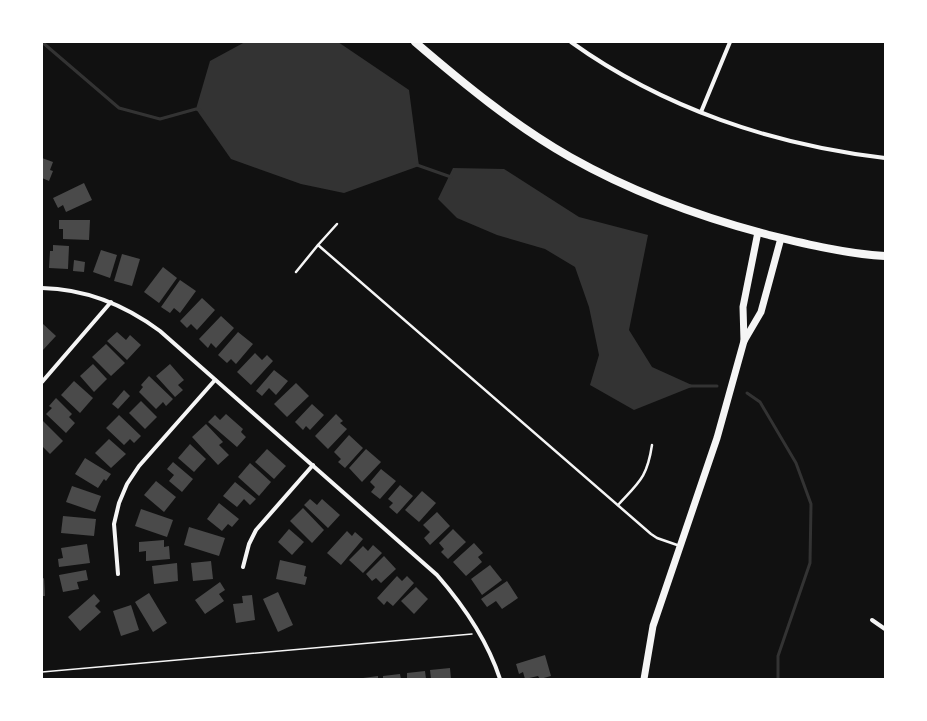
<svg xmlns="http://www.w3.org/2000/svg" width="927" height="721" font-family="'IBM Plex Sans',sans-serif">
	<style>
		.water { fill: #333 }
		.lines { fill: none; stroke-linecap: round; stroke-linejoin: round }
		.stream { stroke: #333; stroke-width: 3 }
		.building { fill: #4a4a4a }
		.path { stroke: #f5f5f5; stroke-width: 1.5 }
		.service { stroke: #f5f5f5; stroke-width: 2.5 }
		.minor { stroke: #f5f5f5; stroke-width: 4 }
		.tertiary { stroke: #f5f5f5; stroke-width: 7 }
		.secondary { stroke: #f5f5f5; stroke-width: 8 }
	</style>
	<rect width="100%" height="100%" fill="#111"/>
	<g class="water">
		<path d="M245 42H338L409 90 419 166 344 193 301 184 231 159 196 109 210 61Z"/>
		<path d="M453 168 504 169 579 217 648 235 629 330 652 367 694 386 634 410 590 385 599 355 589 307 575 267 545 249 497 235 457 218 438 199Z"/>
	</g>
	<g class="lines">
		<g class="stream">
			<path d="M42 42 119 108 160 119 196 109 200 110"/>
			<path d="M417 165 451 177"/>
			<path d="M690 386H717"/>
			<path d="M747 393 760 402 796 463 811 504 810 563 778 656V679"/>
		</g>
	</g>
	<g class="building">
		<path d="M42 158 53 162 50 170 53 171 49 181 42 178Z"/>
		<path d="M84 183 92 200 66 212 63 205 58 208 53 198Z"/>
		<path d="M59 220H90L89 240 63 239V229H59Z"/>
		<path d="M53 245 69 246 68 269 49 268 50 251H53Z"/>
		<path d="M101 250 117 255 110 278 93 272Z"/>
		<path d="M122 254 140 259 132 286 114 281Z"/>
		<path d="M74 260 85 262 84 272 73 271Z"/>
		<path d="M163 267 177 278 159 303 144 292Z"/>
		<path d="M180 280 196 291 180 313 174 308 170 313 161 307Z"/>
		<path d="M202 298 215 310 197 330 191 324 187 328 180 321Z"/>
		<path d="M221 316 234 328 216 348 211 343 208 348 199 339Z"/>
		<path d="M42 323 56 336 42 351Z"/>
		<path d="M117 332 126 340 130 335 141 345 127 360 107 341Z"/>
		<path d="M238 332 253 344 236 364 231 359 227 363 218 355Z"/>
		<path d="M106 344 125 363 111 376 92 357Z"/>
		<path d="M255 353 262 360 267 355 273 361 251 385 237 372Z"/>
		<path d="M93 364 107 379 94 392 80 376Z"/>
		<path d="M170 364 184 380 178 385 183 390 175 397 156 376Z"/>
		<path d="M274 370 288 381 276 395 269 388 262 396 256 391Z"/>
		<path d="M149 376 173 399 166 406 163 402 156 409 139 392 143 387 141 385Z"/>
		<path d="M74 381 93 398 80 413 61 395Z"/>
		<path d="M296 383 309 396 287 417 274 404Z"/>
		<path d="M124 390 130 396 118 409 112 404Z"/>
		<path d="M56 398 72 414 69 417 75 423 66 433 46 414 52 408 49 406Z"/>
		<path d="M141 401 157 417 145 429 129 413Z"/>
		<path d="M312 404 324 415 310 430 306 426 303 430 295 422Z"/>
		<path d="M226 414 243 429 241 432 246 437 237 447 208 422 215 415 220 420Z"/>
		<path d="M336 414 343 421 340 423 347 429 328 449 315 436Z"/>
		<path d="M119 415 141 436 134 443 130 439 124 445 106 428Z"/>
		<path d="M42 420 63 441 50 454 42 446Z"/>
		<path d="M206 424 223 442 219 445 229 455 218 465 192 437Z"/>
		<path d="M349 435 363 448 345 468 338 462 341 459 334 452Z"/>
		<path d="M109 439 126 454 111 468 95 453Z"/>
		<path d="M190 444 206 459 194 472 178 458Z"/>
		<path d="M267 449 286 466 274 479 255 462Z"/>
		<path d="M366 449 381 462 362 482 349 468Z"/>
		<path d="M85 458 111 474 106 481 104 479 98 488 75 474Z"/>
		<path d="M173 462 193 479 182 492 169 481 174 475 167 469Z"/>
		<path d="M250 463 271 482 259 496 238 477Z"/>
		<path d="M381 469 396 481 380 499 371 492 375 487 370 482Z"/>
		<path d="M156 481 176 497 164 512 144 495Z"/>
		<path d="M235 482 256 499 250 505 244 499 237 507 223 496Z"/>
		<path d="M400 485 413 496 397 514 389 507 393 503 388 499Z"/>
		<path d="M72 486 101 496 95 512 66 502Z"/>
		<path d="M422 491 436 503 419 522 405 510Z"/>
		<path d="M310 499 317 505 322 499 340 515 328 528 304 505Z"/>
		<path d="M219 503 239 519 232 527 228 524 222 531 207 519Z"/>
		<path d="M303 508 324 530 312 543 290 521Z"/>
		<path d="M141 509 173 520 167 537 135 526Z"/>
		<path d="M437 512 450 526 430 545 424 538 430 532 423 525Z"/>
		<path d="M63 516 96 519 94 536 61 533Z"/>
		<path d="M189 527 225 538 219 556 184 545Z"/>
		<path d="M289 529 304 542 292 555 278 542Z"/>
		<path d="M453 529 466 542 448 559 441 552 444 549 439 543Z"/>
		<path d="M347 531 352 536 355 532 363 539 341 565 327 553Z"/>
		<path d="M164 540V547L169 546 170 559 146 561V551L139 552V542Z"/>
		<path d="M474 543 483 553 478 557 482 562 466 576 453 562Z"/>
		<path d="M87 544 90 563 59 567 58 559 63 558 61 548Z"/>
		<path d="M373 545 382 553 363 573 349 560 363 546 368 551Z"/>
		<path d="M384 556 396 569 381 583 376 578 372 581 366 574Z"/>
		<path d="M280 560 306 566 304 576 307 577 305 585 276 579Z"/>
		<path d="M211 561 213 579 193 581 191 563Z"/>
		<path d="M177 563 178 581 154 584 152 566Z"/>
		<path d="M490 565 502 580 482 595 471 579Z"/>
		<path d="M86 570 88 580 77 582 79 589 63 592 59 575Z"/>
		<path d="M397 576 402 581 407 576 414 583 393 606 387 601 384 605 377 598Z"/>
		<path d="M44 578 45 596H42V579Z"/>
		<path d="M507 581 518 598 502 609 496 601 487 607 481 599Z"/>
		<path d="M220 582 225 590 219 594 224 601 205 614 195 600Z"/>
		<path d="M416 587 428 599 414 614 401 601Z"/>
		<path d="M278 592 293 625 278 632 263 599Z"/>
		<path d="M149 593 167 623 153 632 135 602Z"/>
		<path d="M94 594 100 601 95 606 101 612 80 631 68 617Z"/>
		<path d="M252 595 255 620 236 623 233 604 243 603 242 596Z"/>
		<path d="M131 605 139 630 121 636 113 611Z"/>
		<path d="M545 655 551 676 540 679 538 676 525 679 523 672 519 674 516 664Z"/>
		<path d="M450 668 451 679H431L430 670Z"/>
		<path d="M425 671 426 679H407V673Z"/>
		<path d="M400 674 401 679H383V676Z"/>
		<path d="M378 676V679H363V678Z"/>
	</g>
	<g class="lines">
		<path class="path" d="M42 672 472 634"/>
		<g class="service">
			<path d="M318 245 337 224"/>
			<path d="M296 272 318 245 651 534 657 538 680 546"/>
			<path d="M618 505C639 482 647 478 652 445"/>
		</g>
		<g class="minor">
			<path d="M571 42C663 108 773 145 885 158"/>
			<path d="M701 112 730 42"/>
			<path d="M42 288C86 289 125 305 160 331L437 575C464 606 487 639 500 679"/>
			<path d="M42 382 111 302"/>
			<path d="M243 567 249 544 256 530 313 465"/>
			<path d="M118 574 114 524 119 503 127 484 139 466 215 380"/>
			<path d="M872 620 885 629"/>
		</g>
		<g class="tertiary">
			<path d="M744 341 743 307 758 232"/>
			<path d="M644 679 653 626 717 438 744 341 761 312 781 238"/>
		</g>
		<path class="secondary" d="M415 42C464 84 514 125 570 157 632 192 700 217 769 235 806 244 847 254 885 256"/>
	</g>
	<rect width="927" height="721" fill="none" stroke="#ffffff" stroke-width="86"/>
</svg>
